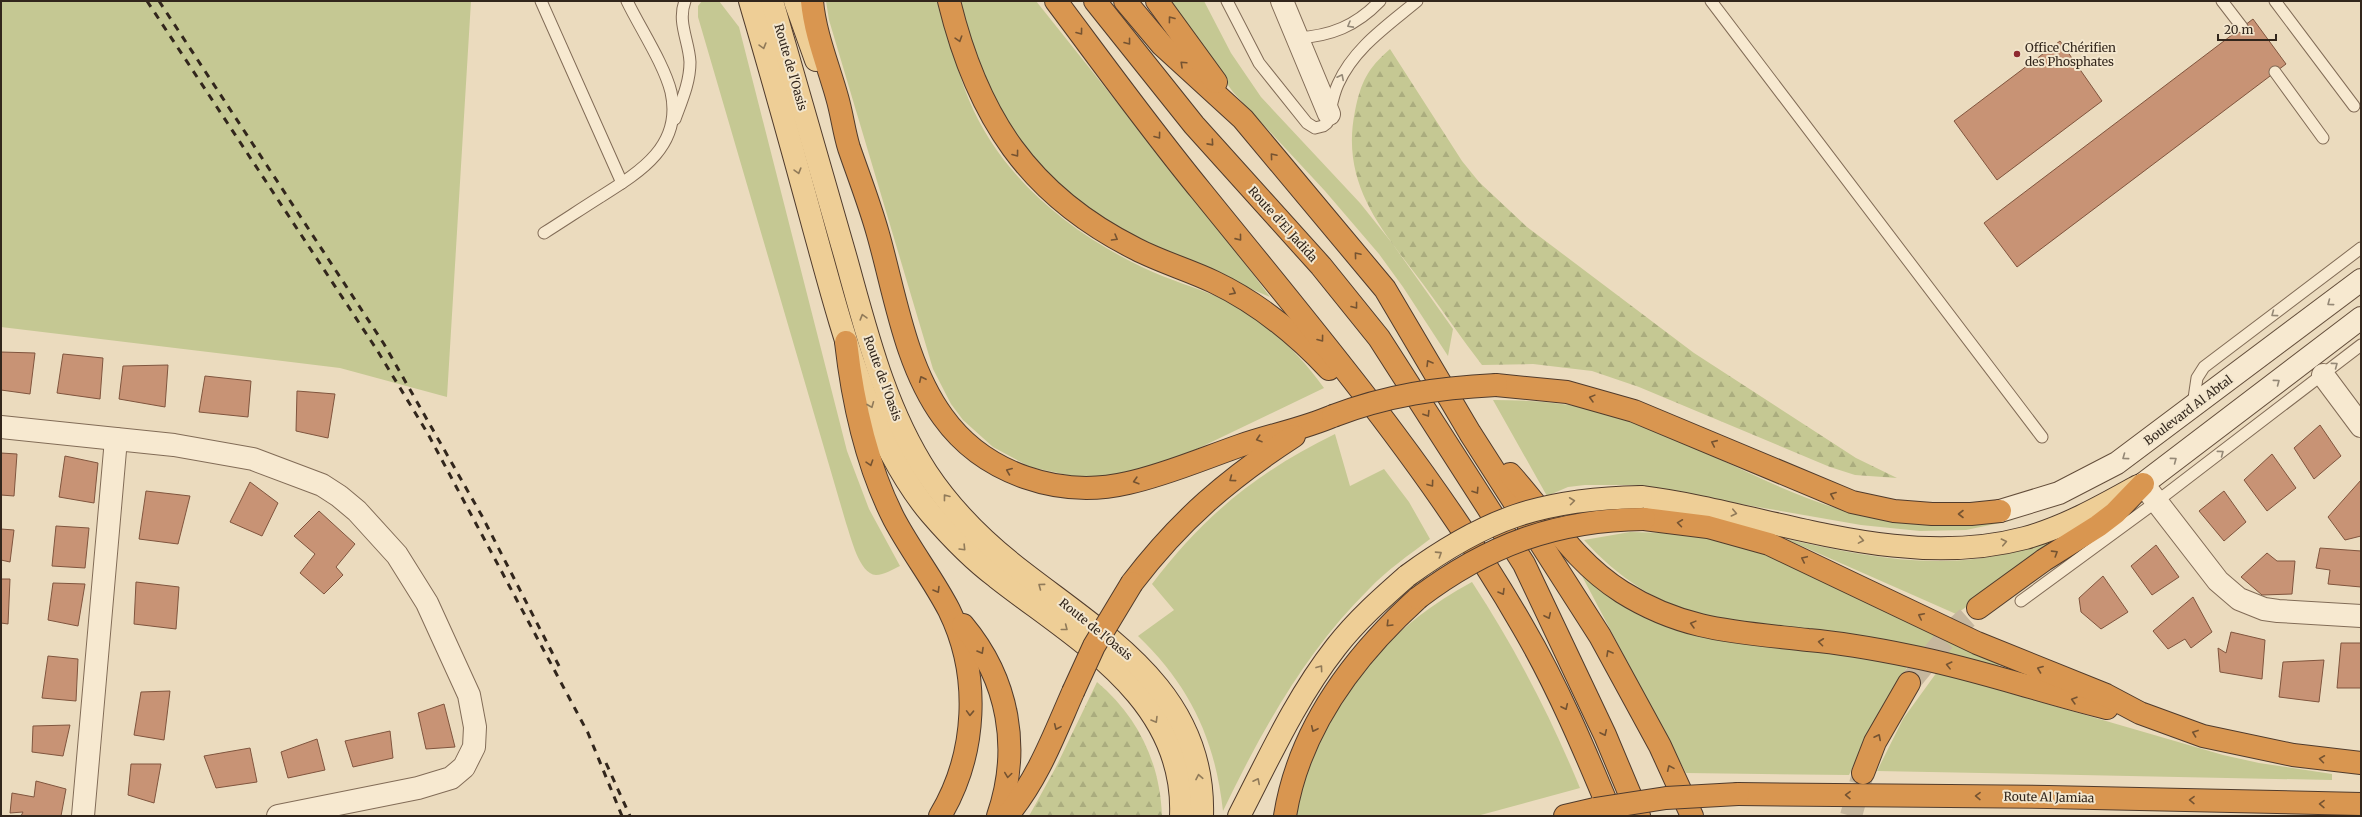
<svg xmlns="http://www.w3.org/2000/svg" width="2362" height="817" font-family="Merriweather,serif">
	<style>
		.grass { fill: #c5c893 }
		.forest { fill: url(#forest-firs) }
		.building { fill: #c89375; stroke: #80553e }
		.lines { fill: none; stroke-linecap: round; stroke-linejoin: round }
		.highway-tunnel { stroke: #c6b79e; stroke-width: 22; stroke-dasharray: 22 11; stroke-linecap: butt }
		.lane-casing { stroke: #826c57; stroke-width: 13 }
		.street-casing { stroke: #826c57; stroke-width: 24 }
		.secondary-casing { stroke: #644e3b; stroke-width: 24 }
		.primary-casing { stroke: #503b2c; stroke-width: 24 }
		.highway-casing { stroke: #503b2c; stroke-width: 24 }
		.lane { stroke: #f7e9d0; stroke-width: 11 }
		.street { stroke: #f7e9d0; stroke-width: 22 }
		.secondary { stroke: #f7e9d0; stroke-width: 22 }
		.primary { stroke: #eece96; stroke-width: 22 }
		.highway { stroke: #d99650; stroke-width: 22 }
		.rail { stroke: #32261c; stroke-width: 3; stroke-dasharray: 7 7; stroke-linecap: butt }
		.primary-bridge-casing { stroke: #503b2c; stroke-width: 24; stroke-linecap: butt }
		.highway-bridge-casing { stroke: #503b2c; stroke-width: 24; stroke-linecap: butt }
		.primary-bridge { stroke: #eece96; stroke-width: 22 }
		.highway-bridge { stroke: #d99650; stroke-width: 22 }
		.oneway { stroke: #755331 }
		.oneway2 { stroke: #948876 }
		.oneway3 { stroke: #907a59 }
		.poi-dot { fill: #8f2a30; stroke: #f3e6cd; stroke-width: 1.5 }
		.labels { text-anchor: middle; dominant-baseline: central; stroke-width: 4; stroke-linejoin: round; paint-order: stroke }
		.poi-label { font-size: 12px; fill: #32261c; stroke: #f3e6cd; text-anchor: start }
		.street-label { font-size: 12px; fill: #32261c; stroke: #f3e6cd }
	</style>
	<defs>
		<pattern id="forest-firs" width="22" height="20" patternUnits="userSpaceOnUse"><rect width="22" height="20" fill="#c5c893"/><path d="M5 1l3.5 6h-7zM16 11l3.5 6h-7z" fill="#aaac7e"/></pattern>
	</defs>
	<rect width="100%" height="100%" fill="#ebdbbe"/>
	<g class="grass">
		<path d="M1 1H471L447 397 340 368 1 327Z"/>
		<path d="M702 1H719L739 27 847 451 869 509 900 566C893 569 884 575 876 575 859 574 851 537 846 523L698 17V6Z"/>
		<path d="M826 1H939C949 34 956 68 969 100 1001 177 1070 233 1144 268 1169 280 1195 287 1220 298 1264 318 1296 350 1324 388L1176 459 1114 476H1072L1030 467 993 447 963 420 951 404 933 369 829 20Z"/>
		<path d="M960 1H1036L1238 254 1270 297 1151 246 1092 212 1051 180 1002 117 979 64Z"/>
		<path d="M1167 1H1204L1231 53 1261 97 1360 203 1392 243 1453 329 1448 356 1403 287 1379 254 1325 191 1233 92Z"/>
		<path d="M1493 400C1540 400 1588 404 1632 421 1714 451 1787 500 1873 518 1919 528 1967 525 2014 520L1966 530 1920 531 1861 525 1632 485H1585L1568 487 1547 496Z"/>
		<path d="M1335 434 1350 486 1384 469 1409 502 1430 539C1409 555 1387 570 1369 589 1305 652 1261 732 1223 811 1215 739 1190 686 1138 636L1174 610 1152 584C1203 516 1259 471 1335 434Z"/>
		<path d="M2085 525 1956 614 1786 539C1864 556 1938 572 2017 551 2040 544 2063 534 2085 525Z"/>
		<path d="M1630 532 1700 534 1755 549 1999 663 1998 669C1935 657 1873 644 1810 633 1777 626 1742 625 1708 617 1659 605 1617 577 1584 540Z"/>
		<path d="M1582 576 1626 606 1911 660 1863 746 1849 775 1686 773Z"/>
		<path d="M1472 582C1515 648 1550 715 1580 788L1477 816H1295C1317 712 1378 632 1472 582Z"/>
		<path d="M1937 672 2223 755 2259 763 2332 774V780L1877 771 1903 719Z"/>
	</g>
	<g class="forest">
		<path d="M1390 49 1462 161 1479 182 1527 227 1694 353 1856 458 1897 478 1855 475 1830 467 1639 387 1592 371 1533 364 1482 365C1461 338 1443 311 1423 284 1382 230 1340 184 1355 111 1361 82 1367 69 1390 49Z"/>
		<path d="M1097 682C1138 717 1160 762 1162 816H1029L1056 767Z"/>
	</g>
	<g class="building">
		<path d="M2253 19 2286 64 2017 267 1984 223Z"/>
		<path d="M2060 41 2102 101 1997 180 1954 121Z"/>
		<path d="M1 352 35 353 30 394 1 390Z"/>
		<path d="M63 354 103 358 100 399 57 393Z"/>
		<path d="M168 365 165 407 119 399 123 366Z"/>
		<path d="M205 376 251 381 248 417 199 412Z"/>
		<path d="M297 391 335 394 328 438 296 431Z"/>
		<path d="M2320 425 2341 456 2314 479 2294 448Z"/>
		<path d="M1 453 17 454 14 496 1 495Z"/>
		<path d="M2272 454 2296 488 2267 511 2244 480Z"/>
		<path d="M65 456 98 463 94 503 59 497Z"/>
		<path d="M2361 480V536L2345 540 2328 517Z"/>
		<path d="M250 482 278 503 262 536 230 522Z"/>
		<path d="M146 491 190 496 178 544 139 539Z"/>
		<path d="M2224 491 2246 522 2224 541 2199 511Z"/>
		<path d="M319 511 355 544 336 567 343 575 324 594 300 573 315 554 294 536Z"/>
		<path d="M56 526 89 528 85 568 52 566Z"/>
		<path d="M1 529 14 530 10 562 1 560Z"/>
		<path d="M2156 545 2179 577 2152 595 2131 566Z"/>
		<path d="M2320 548 2361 551V587L2328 584 2330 570 2316 568Z"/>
		<path d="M2267 553 2277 561H2295L2292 594 2262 595 2241 577Z"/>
		<path d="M2103 576 2128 612 2101 629 2081 612 2079 598Z"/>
		<path d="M1 579H10L8 624 1 623Z"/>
		<path d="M136 582 179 587 176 629 134 624Z"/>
		<path d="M53 583 85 584 78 626 48 620Z"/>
		<path d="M2193 597 2212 632 2191 648 2185 639 2168 649 2153 631Z"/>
		<path d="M2231 632 2265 640 2262 679 2220 672 2218 648 2226 653Z"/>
		<path d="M2341 643H2361V688H2337Z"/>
		<path d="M48 656 78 659 76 701 42 698Z"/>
		<path d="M2324 660 2319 702 2279 697 2283 662Z"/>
		<path d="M170 691 164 740 134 735 141 692Z"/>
		<path d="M444 704 455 747 426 749 418 713Z"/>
		<path d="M70 725 63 756 32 752 33 726Z"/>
		<path d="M390 731 393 758 353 767 345 741Z"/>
		<path d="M317 739 325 770 288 778 281 752Z"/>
		<path d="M250 748 257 782 216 788 204 756Z"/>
		<path d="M131 764H161L154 803 128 795Z"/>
		<path d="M36 781 66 789 61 816H21L23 812 10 813 12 793 34 797Z"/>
	</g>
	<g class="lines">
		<g class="highway-tunnel">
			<path d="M1909 683 1952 631 1978 608"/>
			<path d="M1851 816 1862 777"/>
		</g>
		<defs>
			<g id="lane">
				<path d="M541 1 622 183"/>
				<path d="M1227 1 1259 63 1307 123 1315 128 1323 126 1327 123C1331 110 1332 97 1338 84 1354 48 1387 26 1417 1"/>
				<path d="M1711 1 2042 437"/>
				<path d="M2222 1 2242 27"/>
				<path d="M2275 1 2354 106"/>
				<path d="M1297 38C1331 36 1356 26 1380 1"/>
				<path d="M2275 72 2323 138"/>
				<path d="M675 119C682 100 690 82 690 62 689 41 677 22 685 1"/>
				<path d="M544 233C563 221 581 209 600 197 640 172 683 146 671 92 664 64 640 28 627 1"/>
				<path d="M2193 405 2197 378 2204 367 2361 248"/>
				<path d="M2021 601 2156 502 2361 345"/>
			</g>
			<g id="street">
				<path d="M1282 1 1329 114"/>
				<path d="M2323 375 2361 426"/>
				<path d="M1 427 174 445 253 459 322 485 339 496 357 511 397 555 427 603 469 695 475 727 474 747 464 767 451 778 418 788 278 816"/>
				<path d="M2143 484 2218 581 2239 599 2264 609 2278 611 2361 616"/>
				<path d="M83 816 116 439"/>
			</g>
			<g id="secondary">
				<path d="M2143 484 2361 318"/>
				<path d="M2000 511 2059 493 2117 463 2361 280"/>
			</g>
			<g id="primary">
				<path d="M750 1C773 79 795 158 816 236 841 326 870 442 931 514 950 536 972 559 996 577 1076 640 1186 698 1181 816"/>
				<path d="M772 1C796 85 820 170 845 255 866 330 884 407 927 473 953 512 987 545 1024 573 1108 638 1206 694 1202 816"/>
				<path d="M795 1 816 60"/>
				<path d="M1641 497C1768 513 1897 572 2025 538 2065 527 2102 506 2138 486"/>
				<path d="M1239 816C1269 758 1296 698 1336 647 1357 620 1382 598 1407 576"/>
			</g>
			<g id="highway">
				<path d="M812 1C815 34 828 65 837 97 842 114 844 132 849 148 859 177 870 205 878 234 895 294 905 365 943 417 984 474 1060 499 1128 483 1165 475 1202 459 1239 446 1270 435 1303 429 1333 416"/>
				<path d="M949 1C977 116 1028 195 1136 249 1161 262 1189 270 1214 282 1258 303 1295 333 1329 369"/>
				<path d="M1056 1C1104 65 1151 130 1201 191 1314 331 1433 470 1523 627 1558 687 1585 751 1612 816"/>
				<path d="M1095 1 1194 125 1321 266 1379 338 1524 564 1605 735 1639 816"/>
				<path d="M1125 1 1162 45 1243 119 1385 289 1470 433 1600 636 1660 746 1692 816"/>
				<path d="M1157 1 1216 82"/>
				<path d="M846 342C853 404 866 464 894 519 911 551 933 579 949 610 981 675 977 754 940 816"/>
				<path d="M1496 385 1567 392 1634 411 1852 502 1894 511 1932 514H1971L2000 511"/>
				<path d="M1510 474C1548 516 1573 561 1622 592 1684 631 1737 632 1808 640 1842 643 1876 649 1910 656 1977 669 2041 692 2107 708"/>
				<path d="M1644 519 1708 527 1769 544 1977 643 2106 695 2140 713 2203 736 2293 755 2361 763"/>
				<path d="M1132 583C1180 520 1228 479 1294 436"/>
				<path d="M1978 608 2044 560 2098 526 2115 513 2143 484"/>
				<path d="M963 625C1009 680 1021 749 998 816"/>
				<path d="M1863 773 1875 742 1909 683"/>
				<path d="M1738 794 2048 797 2361 804"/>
				<path d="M1007 816C1038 779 1054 735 1073 692"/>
				<path d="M1285 816C1299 728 1354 656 1418 598"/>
				<path d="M1565 816 1595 809"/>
			</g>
		</defs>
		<use href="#lane" class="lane-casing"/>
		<use href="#street" class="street-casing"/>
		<use href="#secondary" class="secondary-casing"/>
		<use href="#primary" class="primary-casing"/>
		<use href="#highway" class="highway-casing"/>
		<use href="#lane" class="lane"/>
		<use href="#street" class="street"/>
		<use href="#secondary" class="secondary"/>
		<use href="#primary" class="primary"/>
		<use href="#highway" class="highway"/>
		<g class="rail">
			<path d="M147 1 377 350 428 434 588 733 622 816"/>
			<path d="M159 1 384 344 482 516 559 666"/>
			<path d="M606 763 630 816"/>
		</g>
		<defs>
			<path id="primary-bridge" d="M1407 576C1486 518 1542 499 1641 497"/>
			<g id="highway-bridge">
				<path d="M1333 416C1388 395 1438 388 1496 385"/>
				<path d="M1418 598C1488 545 1556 520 1644 519"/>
				<path d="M1073 692 1094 646 1132 583"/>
				<path d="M1595 809 1666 798 1738 794"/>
			</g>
		</defs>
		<use href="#primary-bridge" class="primary-bridge-casing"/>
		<use href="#highway-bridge" class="highway-bridge-casing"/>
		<use href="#primary-bridge" class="primary-bridge"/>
		<use href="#highway-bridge" class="highway-bridge"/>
	</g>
	<defs><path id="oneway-chevron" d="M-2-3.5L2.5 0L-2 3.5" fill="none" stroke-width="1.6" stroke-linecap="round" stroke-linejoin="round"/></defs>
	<g class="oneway">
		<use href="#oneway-chevron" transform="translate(1171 19) rotate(-127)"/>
		<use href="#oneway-chevron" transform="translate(1080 32) rotate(53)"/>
		<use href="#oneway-chevron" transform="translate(959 39) rotate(73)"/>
		<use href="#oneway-chevron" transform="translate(1128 42) rotate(52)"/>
		<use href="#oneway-chevron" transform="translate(1183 64) rotate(-137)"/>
		<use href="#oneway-chevron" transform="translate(1158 136) rotate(53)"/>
		<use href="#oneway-chevron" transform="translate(1211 143) rotate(48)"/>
		<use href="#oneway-chevron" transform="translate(1016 154) rotate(53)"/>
		<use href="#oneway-chevron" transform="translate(1273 156) rotate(-130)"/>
		<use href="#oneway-chevron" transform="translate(1115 238) rotate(30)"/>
		<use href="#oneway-chevron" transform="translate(1239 238) rotate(51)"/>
		<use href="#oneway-chevron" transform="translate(1357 255) rotate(-130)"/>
		<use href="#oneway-chevron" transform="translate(1233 292) rotate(27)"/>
		<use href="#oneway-chevron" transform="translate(1355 306) rotate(52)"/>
		<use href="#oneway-chevron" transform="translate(1321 339) rotate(53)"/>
		<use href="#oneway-chevron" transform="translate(1429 363) rotate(-121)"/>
		<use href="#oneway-chevron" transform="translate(922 379) rotate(-115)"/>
		<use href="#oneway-chevron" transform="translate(1592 398) rotate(-165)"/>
		<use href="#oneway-chevron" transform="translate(1427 414) rotate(58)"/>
		<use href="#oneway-chevron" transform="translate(1259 439) rotate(162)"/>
		<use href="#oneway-chevron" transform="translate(1714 443) rotate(-156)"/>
		<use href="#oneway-chevron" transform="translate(870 463) rotate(72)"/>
		<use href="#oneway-chevron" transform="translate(1009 471) rotate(-158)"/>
		<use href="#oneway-chevron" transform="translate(1232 479) rotate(143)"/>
		<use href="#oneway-chevron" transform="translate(1136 481) rotate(164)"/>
		<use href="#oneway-chevron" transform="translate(1431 484) rotate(54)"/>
		<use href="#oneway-chevron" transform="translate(1476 491) rotate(57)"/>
		<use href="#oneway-chevron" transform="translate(1833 495) rotate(-159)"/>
		<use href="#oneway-chevron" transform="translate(1961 514) rotate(-180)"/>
		<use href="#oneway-chevron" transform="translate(1680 523) rotate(-172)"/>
		<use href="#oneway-chevron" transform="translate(2055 553) rotate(-32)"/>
		<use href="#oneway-chevron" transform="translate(1804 559) rotate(-155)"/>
		<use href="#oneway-chevron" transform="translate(937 590) rotate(59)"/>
		<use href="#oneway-chevron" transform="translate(1502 592) rotate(59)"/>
		<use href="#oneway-chevron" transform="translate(1548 616) rotate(65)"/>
		<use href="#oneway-chevron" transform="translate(1921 616) rotate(-154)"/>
		<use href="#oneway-chevron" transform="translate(1389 624) rotate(135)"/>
		<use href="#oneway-chevron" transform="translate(1693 624) rotate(-165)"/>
		<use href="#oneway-chevron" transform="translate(1821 642) rotate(-173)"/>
		<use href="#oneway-chevron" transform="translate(981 651) rotate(60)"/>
		<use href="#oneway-chevron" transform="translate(1609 653) rotate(-119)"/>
		<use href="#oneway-chevron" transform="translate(1949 665) rotate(-166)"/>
		<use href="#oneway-chevron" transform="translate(2040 669) rotate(-159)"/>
		<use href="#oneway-chevron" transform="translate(2074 700) rotate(-164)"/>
		<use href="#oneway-chevron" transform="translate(1565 707) rotate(65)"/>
		<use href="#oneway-chevron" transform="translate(970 713) rotate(92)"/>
		<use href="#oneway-chevron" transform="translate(1057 727) rotate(114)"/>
		<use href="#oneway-chevron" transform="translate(1314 729) rotate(115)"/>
		<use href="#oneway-chevron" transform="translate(1604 733) rotate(65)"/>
		<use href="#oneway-chevron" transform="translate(2195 733) rotate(-160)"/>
		<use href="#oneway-chevron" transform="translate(1878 737) rotate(-63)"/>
		<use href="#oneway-chevron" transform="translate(2322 759) rotate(-172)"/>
		<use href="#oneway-chevron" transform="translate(1670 768) rotate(-114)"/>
		<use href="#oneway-chevron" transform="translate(1008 775) rotate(98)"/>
		<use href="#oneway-chevron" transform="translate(1848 795) rotate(-179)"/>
		<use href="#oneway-chevron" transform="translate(1978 796) rotate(-179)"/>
		<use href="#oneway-chevron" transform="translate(2192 800) rotate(-179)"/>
		<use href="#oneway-chevron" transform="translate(2322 804) rotate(-179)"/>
	</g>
	<g class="oneway2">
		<use href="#oneway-chevron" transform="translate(1350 25) rotate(151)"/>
		<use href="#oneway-chevron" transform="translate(1341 77) rotate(-63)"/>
		<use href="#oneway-chevron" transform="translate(2330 303) rotate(143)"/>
		<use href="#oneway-chevron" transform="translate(2274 314) rotate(143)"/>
		<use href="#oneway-chevron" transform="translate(2335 365) rotate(-37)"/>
		<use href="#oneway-chevron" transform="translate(2277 382) rotate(-37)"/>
		<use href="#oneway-chevron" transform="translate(2221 453) rotate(-37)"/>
		<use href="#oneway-chevron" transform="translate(2125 457) rotate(144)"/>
		<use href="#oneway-chevron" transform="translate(2174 460) rotate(-37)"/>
	</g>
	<g class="oneway3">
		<use href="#oneway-chevron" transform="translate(763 46) rotate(74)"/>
		<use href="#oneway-chevron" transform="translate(798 171) rotate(74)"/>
		<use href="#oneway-chevron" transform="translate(863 317) rotate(-106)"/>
		<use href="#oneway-chevron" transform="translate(871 405) rotate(68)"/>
		<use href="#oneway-chevron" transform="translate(946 497) rotate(-128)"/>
		<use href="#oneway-chevron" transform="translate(1572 501) rotate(-7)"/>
		<use href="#oneway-chevron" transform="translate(1734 513) rotate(13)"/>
		<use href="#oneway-chevron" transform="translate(1861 540) rotate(10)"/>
		<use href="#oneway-chevron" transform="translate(2004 542) rotate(-12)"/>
		<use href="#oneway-chevron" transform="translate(963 548) rotate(46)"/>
		<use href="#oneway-chevron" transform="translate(1439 554) rotate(-33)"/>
		<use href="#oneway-chevron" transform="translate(1041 586) rotate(-143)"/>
		<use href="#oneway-chevron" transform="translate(1065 628) rotate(38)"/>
		<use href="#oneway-chevron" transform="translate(1320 668) rotate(-54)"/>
		<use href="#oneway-chevron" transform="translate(1155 720) rotate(59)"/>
		<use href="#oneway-chevron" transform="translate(1199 777) rotate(-101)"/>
		<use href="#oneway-chevron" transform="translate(1257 781) rotate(-63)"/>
	</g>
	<circle class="poi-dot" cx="2017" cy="54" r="4"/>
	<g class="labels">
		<g class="poi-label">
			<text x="2025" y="47">Office Chérifien<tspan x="2025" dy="14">des Phosphates</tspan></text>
		</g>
		<g class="street-label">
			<text transform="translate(791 67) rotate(74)">Route de l'Oasis</text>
			<text transform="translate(1283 224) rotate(48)">Route d'El Jadida</text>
			<text transform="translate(883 378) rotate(70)">Route de l'Oasis</text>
			<text transform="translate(2188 410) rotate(-37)">Boulevard Al Abtal</text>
			<text transform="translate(1096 629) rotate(39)">Route de l'Oasis</text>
			<text transform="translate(2049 797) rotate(1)">Route Al Jamiaa</text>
		</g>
	</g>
	<rect width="2362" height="817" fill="none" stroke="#32261c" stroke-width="4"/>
	<path d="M2218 34v6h58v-6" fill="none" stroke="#32261c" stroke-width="2"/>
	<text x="2224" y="34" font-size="12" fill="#32261c" stroke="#f3e6cd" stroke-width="3" paint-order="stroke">20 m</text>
</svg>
